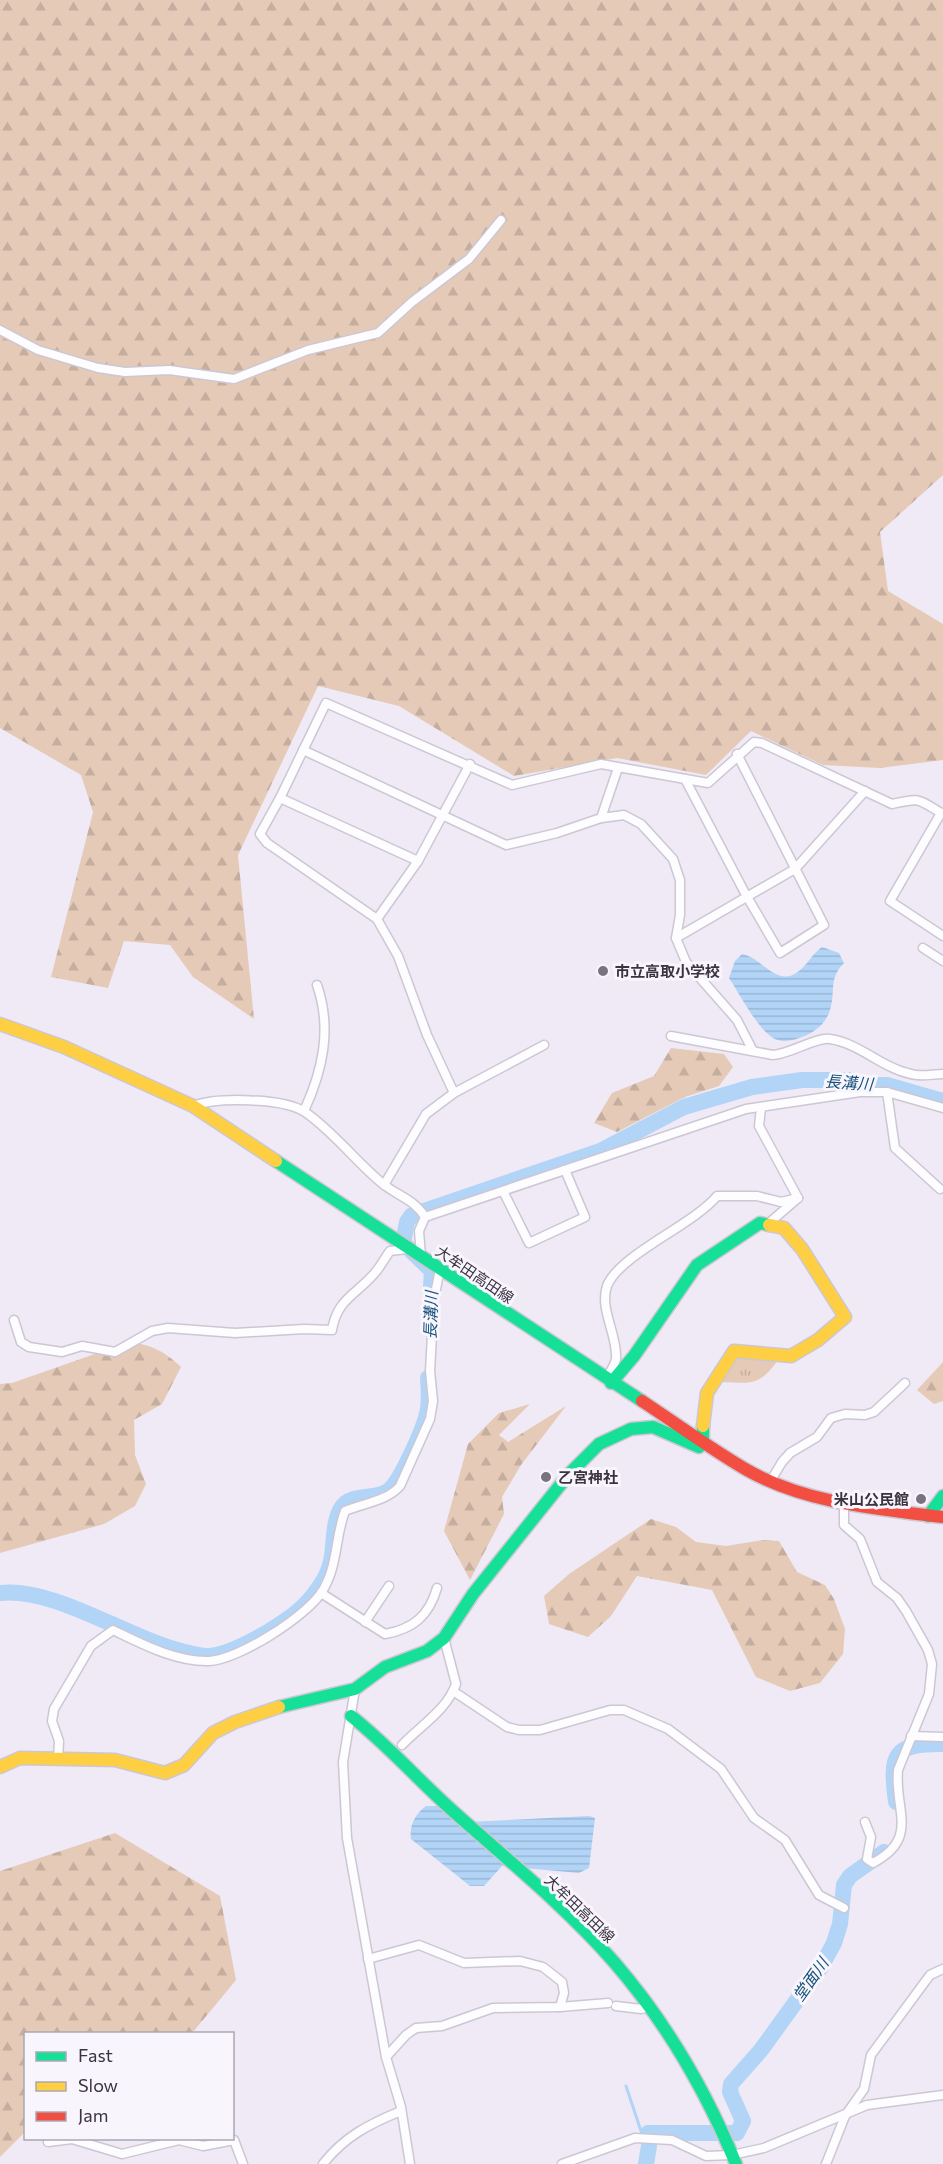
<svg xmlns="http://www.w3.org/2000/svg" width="943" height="2164" font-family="Commissioner,'Noto Sans JP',sans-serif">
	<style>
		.forest { fill: url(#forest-firs) }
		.park { fill: url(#park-tufts) }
		.water { fill: url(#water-rules) }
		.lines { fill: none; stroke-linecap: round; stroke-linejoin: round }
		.stream { stroke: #b1d4f7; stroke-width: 3 }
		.river { stroke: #b1d4f7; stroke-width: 16 }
		.street-casing { stroke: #ccc7d3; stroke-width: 11 }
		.fast-casing { stroke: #ccc7d3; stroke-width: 15 }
		.slow-casing { stroke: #ccc7d3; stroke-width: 15 }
		.jam-casing { stroke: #ccc7d3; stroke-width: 15 }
		.street { stroke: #fdfcfe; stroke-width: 8 }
		.fast { stroke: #16e098; stroke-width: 12 }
		.slow { stroke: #ffcf43; stroke-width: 12 }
		.jam { stroke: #f24e42; stroke-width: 12 }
		.poi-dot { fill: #797381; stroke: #f8f5fd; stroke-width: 2 }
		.labels { text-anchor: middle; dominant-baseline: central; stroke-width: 6; stroke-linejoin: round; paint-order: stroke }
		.poi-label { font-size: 15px; font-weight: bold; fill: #3a3342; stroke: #f8f5fd; text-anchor: start }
		.street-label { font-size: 15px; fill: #3a3342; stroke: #f8f5fd }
		.water-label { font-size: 16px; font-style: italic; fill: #19537c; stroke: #f8f5fd }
	</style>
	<defs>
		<pattern id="forest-firs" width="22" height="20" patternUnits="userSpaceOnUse" patternTransform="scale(1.5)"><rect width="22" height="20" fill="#e5cab7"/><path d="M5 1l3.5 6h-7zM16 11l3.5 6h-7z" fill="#c5ae9f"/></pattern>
		<pattern id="park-tufts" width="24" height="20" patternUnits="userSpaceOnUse" patternTransform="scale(1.5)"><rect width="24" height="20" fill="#e5cab7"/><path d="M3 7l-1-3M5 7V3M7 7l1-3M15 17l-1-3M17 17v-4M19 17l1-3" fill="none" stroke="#c5ae9f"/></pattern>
		<pattern id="water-rules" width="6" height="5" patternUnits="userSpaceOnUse" patternTransform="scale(1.5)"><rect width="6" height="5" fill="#b1d4f7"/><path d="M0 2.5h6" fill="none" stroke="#99b6d5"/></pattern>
	</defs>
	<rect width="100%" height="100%" fill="#efeaf6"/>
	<g class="forest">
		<path d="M0 0H943V475L880 532 888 591 943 624V760L880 768 823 765 751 731 706 775 617 758 514 776 399 706 318 686 238 855 254 1019 193 977 170 945 124 941 108 988 51 977 93 812 81 775 0 728Z"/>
		<path d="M671 1048 724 1054 733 1067 719 1086 685 1097 617 1132 594 1123 612 1093 654 1076Z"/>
		<path d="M129 1342C152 1345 164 1351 181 1367L162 1404 134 1420 135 1455 146 1484 135 1506 104 1524 0 1553V1384L12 1383Z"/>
		<path d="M943 1362V1401L934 1404 917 1390Z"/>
		<path d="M530 1404 499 1435 508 1442 566 1406 521 1465 502 1497 504 1514 470 1580 444 1531 468 1444 499 1413Z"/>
		<path d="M651 1519 676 1527 696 1542 726 1546 763 1540 779 1541 797 1572 825 1585 834 1599 845 1629 843 1654 820 1683 790 1691 756 1677 712 1590 637 1576 611 1616 588 1637 549 1624 544 1596 569 1574Z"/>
		<path d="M115 1833 220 1896 236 1980 193 2032 26 2034 25 2132 0 2157V1871Z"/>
	</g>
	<path class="park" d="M733 1358 778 1360C759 1387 751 1383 721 1382Z"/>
	<g class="water">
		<path d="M822 947 839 953 844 963C828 979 836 991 830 1010 826 1023 816 1031 805 1036 796 1039 787 1043 778 1040 760 1035 740 994 729 978L735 961 742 954C762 957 777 989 799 971 808 964 812 954 822 947Z"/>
		<path d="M426 1806H444L469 1822 589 1816 595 1818 589 1868 579 1873 502 1866 484 1886H470L411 1839C409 1826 415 1814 426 1806Z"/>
	</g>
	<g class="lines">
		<path class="stream" d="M626 2086 641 2131 648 2133"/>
		<g class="river">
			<path d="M429 1317 432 1271 403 1243 407 1222 412 1215 600 1151 684 1107 752 1087 802 1080H850L871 1085H887L943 1101"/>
			<path d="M0 1593C56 1587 128 1639 185 1652 195 1654 206 1658 216 1655 232 1652 252 1641 266 1633 285 1621 302 1611 315 1593 322 1584 329 1572 331 1561 335 1544 332 1522 342 1507 351 1493 375 1500 388 1491 400 1483 423 1430 427 1414 430 1402 429 1391 428 1378"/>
			<path d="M896 1802C890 1755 892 1743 943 1744"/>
			<path d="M646 2164 649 2146 648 2133H737L743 2121 730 2092 731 2084 761 2050 821 1967 834 1943 840 1924 844 1885 850 1876 884 1852"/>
		</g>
		<defs>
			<g id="street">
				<path d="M0 330 38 350 98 368 125 372 169 370 234 379 308 350 378 333 412 302 469 259 501 220"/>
				<path d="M303 750 506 845 557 833 601 818 624 815 641 824 673 859 680 880V915L676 938 686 962 737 1020 753 1051"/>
				<path d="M685 779 746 895 780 953 824 925 737 754"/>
				<path d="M280 798 418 861"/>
				<path d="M941 813 890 901 943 936"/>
				<path d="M601 818 618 768"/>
				<path d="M377 919 418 861 470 764"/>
				<path d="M676 938 795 869 865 791"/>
				<path d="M923 948 943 961"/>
				<path d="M671 1036 773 1055C790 1054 816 1037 830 1039 859 1043 882 1068 911 1074 920 1077 933 1074 943 1074"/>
				<path d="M887 1092 895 1148 940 1189"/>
				<path d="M454 1093 427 1035 398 956 377 919 267 843 260 834 280 798 326 703 512 785 601 764 708 783 754 742 762 743 892 804C922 797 917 799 943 814"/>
				<path d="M193 1106C217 1097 283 1098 305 1112 334 1132 356 1162 383 1184 398 1196 415 1200 425 1217"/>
				<path d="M761 1108 759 1126 798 1198 769 1223"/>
				<path d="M304 1111C323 1070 332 1028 317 985"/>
				<path d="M384 1185 426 1114 454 1093 544 1045"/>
				<path d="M503 1191 529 1243 585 1217 565 1170"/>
				<path d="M425 1217 746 1109 860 1092H887L943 1108"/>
				<path d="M421 1256 419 1231 425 1217"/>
				<path d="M14 1320 21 1342 29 1347 62 1352 82 1346 115 1352 152 1331 168 1328 235 1333 304 1329 332 1330C337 1300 354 1296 373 1275 380 1268 384 1259 390 1251L407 1249"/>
				<path d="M606 1379C609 1374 615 1365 616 1359 618 1336 599 1309 607 1286 619 1255 693 1225 717 1196H757L781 1202 798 1198"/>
				<path d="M770 1482 782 1462 790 1453 817 1437 831 1418 845 1414 865 1415 874 1412 905 1383"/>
				<path d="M844 1504V1525L860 1539 877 1582 897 1598 906 1611 928 1650 932 1664 929 1694 898 1770C894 1810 920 1838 873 1863L867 1859 871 1837 865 1822"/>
				<path d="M321 1593 385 1634C413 1629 429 1616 437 1588"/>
				<path d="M365 1622 389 1586"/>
				<path d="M355 1689 343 1762 347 1838 386 2057 401 2107 410 2164"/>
				<path d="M453 1691 507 1727 519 1730H540L610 1710H624L668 1729 721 1769 754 1818 785 1840 819 1895 844 1908"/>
				<path d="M911 1736 943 1737"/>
				<path d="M402 1745C420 1726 447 1710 456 1684L444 1638"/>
				<path d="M58 1759 59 1741 52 1721 54 1709 91 1646 113 1630C142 1644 176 1662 209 1661 238 1660 309 1615 323 1590 338 1565 335 1537 345 1511 364 1503 387 1501 400 1486L430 1419 433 1401 430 1371 434 1299 440 1269"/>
				<path d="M368 1959 419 1945 464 1963 520 1961 543 1967 562 1982 564 1993 560 2007"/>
				<path d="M616 2006 641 2009 650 2007"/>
				<path d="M386 2057 406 2035 416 2028 442 2026 493 2008 560 2007 608 2003"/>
				<path d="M48 2142 72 2139 122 2154 179 2140 203 2146 234 2140 243 2164"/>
				<path d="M323 2164C344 2137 369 2124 401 2111"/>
				<path d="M562 2164 635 2138 672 2140 706 2156 732 2155 764 2148 867 2105 943 2095"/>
				<path d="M826 2164 845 2116 864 2089 871 2055 930 1975 943 1969"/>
			</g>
			<g id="fast">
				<path d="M276 1161 642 1401"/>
				<path d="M611 1383 634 1356 697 1265 760 1223 769 1225"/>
				<path d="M928 1516 943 1496"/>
				<path d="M279 1707 355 1689 385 1667 427 1651 444 1638 473 1594 569 1474 599 1444 631 1429 653 1427 699 1447 703 1443V1426"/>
				<path d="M351 1716C388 1745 419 1781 454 1812 509 1861 566 1907 614 1962 666 2022 706 2091 736 2164"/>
			</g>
			<g id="slow">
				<path d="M0 1024 64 1047 193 1106 276 1161"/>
				<path d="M703 1426 707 1393 734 1351 791 1356 818 1340 845 1317 802 1249 784 1228 769 1225"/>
				<path d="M0 1767 20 1758 115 1760 165 1773 184 1765 213 1733 235 1722 279 1707"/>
			</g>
			<path id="jam" d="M642 1401C677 1424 711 1449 747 1470 805 1503 877 1509 943 1517"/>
		</defs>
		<use href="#street" class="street-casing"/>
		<use href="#fast" class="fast-casing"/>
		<use href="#slow" class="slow-casing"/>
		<use href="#jam" class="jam-casing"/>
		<use href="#street" class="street"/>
		<use href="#fast" class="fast"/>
		<use href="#slow" class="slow"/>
		<use href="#jam" class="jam"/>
	</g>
	<g class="poi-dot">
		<circle cx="603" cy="971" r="6"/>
		<circle cx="546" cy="1477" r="6"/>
		<circle cx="921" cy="1499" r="6"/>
	</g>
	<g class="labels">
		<g class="poi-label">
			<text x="615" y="971">市立高取小学校</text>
			<text x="558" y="1477">乙宮神社</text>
			<text x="909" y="1499" text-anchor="end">米山公民館</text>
		</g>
		<g class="street-label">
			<text transform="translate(475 1274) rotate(34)">大牟田高田線</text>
			<text transform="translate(580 1908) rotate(44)">大牟田高田線</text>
		</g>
		<g class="water-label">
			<text transform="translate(849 1082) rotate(4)">長溝川</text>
			<text transform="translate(430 1315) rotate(-88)">長溝川</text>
			<text transform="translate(810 1979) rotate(-55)">堂面川</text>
		</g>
	</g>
	<rect x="24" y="2032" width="210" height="108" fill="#f8f5fd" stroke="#aca7b2" stroke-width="1.5"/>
	<rect x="36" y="2052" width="30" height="9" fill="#16e098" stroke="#aca7b2" stroke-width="1.5"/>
	<text x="78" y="2062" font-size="18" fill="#3a3342">Fast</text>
	<rect x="36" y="2082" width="30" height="9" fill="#ffcf43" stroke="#aca7b2" stroke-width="1.5"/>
	<text x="78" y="2092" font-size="18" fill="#3a3342">Slow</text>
	<rect x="36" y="2112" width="30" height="9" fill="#f24e42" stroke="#aca7b2" stroke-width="1.5"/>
	<text x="78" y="2122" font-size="18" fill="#3a3342">Jam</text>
</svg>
